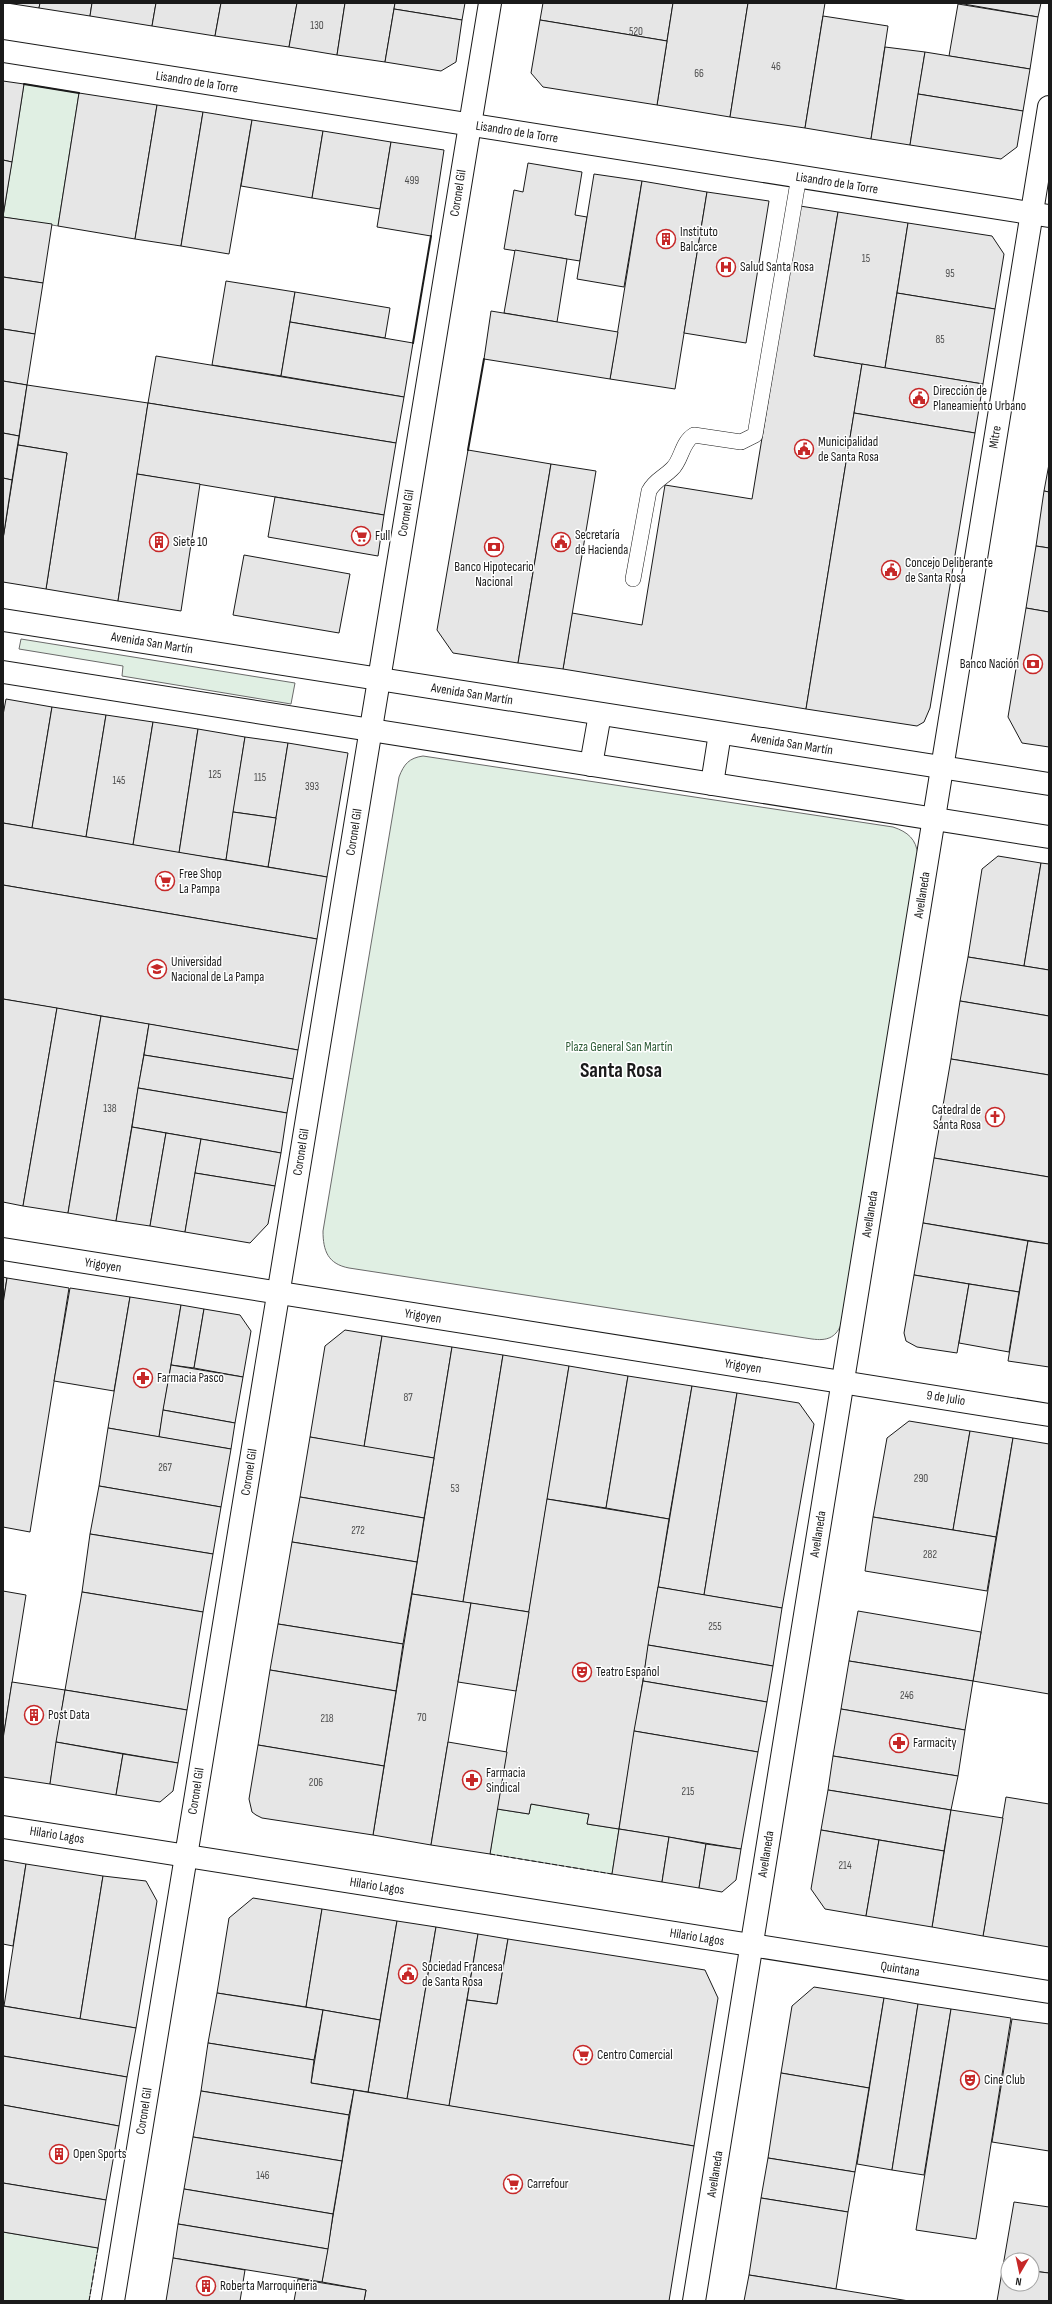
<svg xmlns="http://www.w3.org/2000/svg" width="1052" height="2304" font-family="'Sofia Sans Condensed',sans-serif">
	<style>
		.green { fill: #e0efe3; stroke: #6a6a6a }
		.building { fill: #e6e6e6; stroke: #1a1a1a }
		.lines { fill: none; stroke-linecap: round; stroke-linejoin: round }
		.service-casing { stroke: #1a1a1a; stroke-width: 16 }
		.minor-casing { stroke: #1a1a1a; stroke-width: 24 }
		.tertiary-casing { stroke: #1a1a1a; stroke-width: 24 }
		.secondary-casing { stroke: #1a1a1a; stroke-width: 24 }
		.service { stroke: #fff; stroke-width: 15 }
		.minor { stroke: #fff; stroke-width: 22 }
		.tertiary { stroke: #fff; stroke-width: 22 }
		.secondary { stroke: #fff; stroke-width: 22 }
		.fence { stroke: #1a1a1a; stroke-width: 1; stroke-dasharray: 5 2; stroke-linecap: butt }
		.wall { stroke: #1a1a1a; stroke-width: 2 }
		.labels { text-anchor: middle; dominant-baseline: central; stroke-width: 3; stroke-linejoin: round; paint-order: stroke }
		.number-label { font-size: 11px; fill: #4d4d4d }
		.street-label { font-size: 13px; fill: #1a1a1a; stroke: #fff }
		.poi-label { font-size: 13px; fill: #1a1a1a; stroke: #fff; text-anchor: start }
		.park-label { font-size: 13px; fill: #2b5a34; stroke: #fff }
		.town-label { font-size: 21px; font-weight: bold; fill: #1a1a1a; stroke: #fff }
	</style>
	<rect width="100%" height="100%" fill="#fff"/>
	<g class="green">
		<path d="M24 84 79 93 58 226 3 217Z"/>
		<path d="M21 639 295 683 291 704 122 676 123 666 19 649Z"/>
		<path d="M423 756 893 827C908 832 916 839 918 855L841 1325C835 1338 827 1341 812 1339L349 1268C328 1264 323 1251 323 1231L399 777C404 764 409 758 423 756Z"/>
		<path d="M531 1804 589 1814 587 1824 619 1829 612 1874 490 1854 497 1809 529 1814Z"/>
		<path d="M3 2232 98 2248 89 2301H3Z"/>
	</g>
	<g class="building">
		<path d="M7 3H40L39 8Z"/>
		<path d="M40 3H92L90 16 39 8Z"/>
		<path d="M92 3H156L152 26 90 16Z"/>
		<path d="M156 3H221L215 36 152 26Z"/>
		<path d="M221 3H297L289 47 215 36Z"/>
		<path d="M297 3H345L337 55 289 47Z"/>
		<path d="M345 3H395L385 62 337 55Z"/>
		<path d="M395 3H465L462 20 394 9Z"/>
		<path d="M543 3H673L667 41 540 20Z"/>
		<path d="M673 3H748L730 117 657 105Z"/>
		<path d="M748 3H825L805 128 730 117Z"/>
		<path d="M958 3H1041L1038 17Z"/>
		<path d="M958 4 1038 17 1030 69 949 56Z"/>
		<path d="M394 9 462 20 456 62 441 71 385 62Z"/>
		<path d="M823 16 888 26 871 139 805 128Z"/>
		<path d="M540 20 667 41 657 105 543 87 531 73Z"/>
		<path d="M885 47 925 52 910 145 871 139Z"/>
		<path d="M925 52 1030 69 1023 111 918 94Z"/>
		<path d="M3 81 24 84 12 162 3 160Z"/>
		<path d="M79 93 157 105 135 239 58 226Z"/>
		<path d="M918 94 1023 111 1017 147 1001 159 910 145Z"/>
		<path d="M157 105 203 112 181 246 135 239Z"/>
		<path d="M203 112 252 120 229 254 181 246Z"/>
		<path d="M252 120 323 131 312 198 241 186Z"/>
		<path d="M323 131 391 142 380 209 312 198Z"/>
		<path d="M391 142 444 150 431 236 377 227Z"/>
		<path d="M3 160 12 162 3 216Z"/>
		<path d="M528 163 582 172 575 215 587 217 580 261 504 249 514 190 523 192Z"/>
		<path d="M594 174 642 181 624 287 577 279Z"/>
		<path d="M642 181 707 192 675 389 610 379Z"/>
		<path d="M707 192 769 201 746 343 684 333Z"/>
		<path d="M800 206 838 212 814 356 862 364 806 709 563 669 572 613 642 625 665 485 752 499Z"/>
		<path d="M838 212 908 223 885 368 814 356Z"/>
		<path d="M3 217 52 224 43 283 3 277Z"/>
		<path d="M908 223 992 236 1004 254 995 309 897 293Z"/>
		<path d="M515 250 567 259 557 322 504 313Z"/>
		<path d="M3 277 43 283 35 334 3 329Z"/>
		<path d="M226 281 295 292 281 376 212 365Z"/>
		<path d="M295 292 390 308 385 338 290 322Z"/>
		<path d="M897 293 995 309 983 384 885 368Z"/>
		<path d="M491 311 618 332 610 379 484 359Z"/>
		<path d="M290 322 413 343 404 397 281 376Z"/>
		<path d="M3 329 35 334 27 385 3 381Z"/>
		<path d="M156 356 404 397 396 443 148 403Z"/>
		<path d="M862 364 983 384 975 433 854 413Z"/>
		<path d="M3 381 27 385 19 436 3 433Z"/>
		<path d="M27 385 148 403 118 601 46 589 67 453 18 445Z"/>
		<path d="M148 403 396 443 384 515 137 474Z"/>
		<path d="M854 413 975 433 930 708 924 722 917 726 806 709Z"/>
		<path d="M3 433 19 436 12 480 3 478Z"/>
		<path d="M18 445 67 453 46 589 3 582V539Z"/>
		<path d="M468 450 551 464 518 663 453 653 437 630Z"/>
		<path d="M551 464 596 471 563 669 518 663Z"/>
		<path d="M1049 464V492L1044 491Z"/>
		<path d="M137 474 200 484 181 611 118 601Z"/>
		<path d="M3 478 12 480 3 539Z"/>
		<path d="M1044 491 1049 492V548L1036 546Z"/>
		<path d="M275 497 384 515 378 556 268 537Z"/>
		<path d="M1036 546 1049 548V612L1026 608Z"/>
		<path d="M244 555 350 574 339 633 233 615Z"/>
		<path d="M1026 608 1049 612V747L1022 743 1008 717Z"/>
		<path d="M6 699 52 707 32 828 3 823V715Z"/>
		<path d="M52 707 106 715 86 837 32 828Z"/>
		<path d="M106 715 153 722 133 845 86 837Z"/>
		<path d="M153 722 198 729 179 853 133 845Z"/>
		<path d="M198 729 245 737 226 860 179 853Z"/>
		<path d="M245 737 288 743 276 818 233 812Z"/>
		<path d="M288 743 348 753 327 877 268 867Z"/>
		<path d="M233 812 276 818 268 867 226 860Z"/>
		<path d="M3 823 327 877 317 939 3 885Z"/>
		<path d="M998 856 1041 863 1024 966 968 957 982 869Z"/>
		<path d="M1041 863 1049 864V970L1024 966Z"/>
		<path d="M3 885 317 939 298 1050 3 999Z"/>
		<path d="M968 957 1049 970V1016L960 1001Z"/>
		<path d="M3 999 57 1008 23 1206 3 1202Z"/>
		<path d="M960 1001 1049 1016V1075L951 1059Z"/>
		<path d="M57 1008 101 1016 68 1213 23 1206Z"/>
		<path d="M101 1016 149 1024 116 1221 68 1213Z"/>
		<path d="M149 1024 298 1050 293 1079 144 1055Z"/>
		<path d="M144 1055 293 1079 287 1113 138 1088Z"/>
		<path d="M951 1059 1049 1075V1177L934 1158Z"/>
		<path d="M138 1088 287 1113 281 1153 132 1127Z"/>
		<path d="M132 1127 166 1133 150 1226 116 1221Z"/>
		<path d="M166 1133 201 1139 185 1232 150 1226Z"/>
		<path d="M201 1139 281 1153 275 1186 195 1173Z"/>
		<path d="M934 1158 1049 1177V1244L923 1223Z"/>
		<path d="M195 1173 275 1186 268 1224 250 1243 185 1232Z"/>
		<path d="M923 1223 1028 1241 1019 1292 914 1275Z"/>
		<path d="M1028 1241 1049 1244V1367L1008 1361Z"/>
		<path d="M914 1275 969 1284 957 1353 917 1347 906 1341 904 1333Z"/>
		<path d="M3 1277 7 1278 3 1304Z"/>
		<path d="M7 1278 69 1288 30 1532 3 1527V1304Z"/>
		<path d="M969 1284 1019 1292 1009 1352 959 1343Z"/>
		<path d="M70 1288 130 1297 114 1391 54 1381Z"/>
		<path d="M130 1297 181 1305 159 1437 108 1428Z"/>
		<path d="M181 1305 204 1309 194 1368 171 1365Z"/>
		<path d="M204 1309 240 1315 251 1331 243 1377 194 1368Z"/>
		<path d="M345 1330 382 1336 364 1447 310 1437 325 1346Z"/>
		<path d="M382 1336 452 1347 434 1458 364 1447Z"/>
		<path d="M452 1347 503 1355 463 1602 412 1594Z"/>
		<path d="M503 1355 569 1366 529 1612 463 1602Z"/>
		<path d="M171 1365 243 1377 235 1423 163 1410Z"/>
		<path d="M569 1366 628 1376 606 1508 547 1499Z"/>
		<path d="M628 1376 692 1386 669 1519 606 1508Z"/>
		<path d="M692 1386 737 1393 704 1595 658 1587Z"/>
		<path d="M737 1393 799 1403 814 1424 782 1608 704 1595Z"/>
		<path d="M163 1410 235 1423 231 1449 159 1437Z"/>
		<path d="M909 1421 970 1431 953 1530 873 1517 887 1438Z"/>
		<path d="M108 1428 231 1449 221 1507 99 1486Z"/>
		<path d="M970 1431 1013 1438 996 1537 953 1530Z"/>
		<path d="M310 1437 434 1458 424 1518 300 1497Z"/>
		<path d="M1013 1438 1049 1444V1694L973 1681Z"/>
		<path d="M99 1486 221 1507 213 1554 90 1534Z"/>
		<path d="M300 1497 424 1518 417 1562 292 1542Z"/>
		<path d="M547 1499 669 1519 619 1829 587 1824 589 1814 531 1804 529 1814 497 1809Z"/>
		<path d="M873 1517 996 1537 987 1591 865 1571Z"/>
		<path d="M90 1534 213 1554 203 1612 82 1592Z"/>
		<path d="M292 1542 417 1562 403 1644 278 1624Z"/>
		<path d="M658 1587 782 1608 773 1666 648 1645Z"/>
		<path d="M3 1591 26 1595 3 1739Z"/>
		<path d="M82 1592 203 1612 187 1710 65 1690Z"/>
		<path d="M412 1594 471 1603 431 1845 373 1835Z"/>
		<path d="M471 1603 529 1612 516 1691 458 1682Z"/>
		<path d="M858 1611 981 1632 973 1681 849 1661Z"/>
		<path d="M278 1624 403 1644 396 1691 270 1670Z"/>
		<path d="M648 1645 773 1666 767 1702 643 1681Z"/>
		<path d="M849 1661 973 1681 965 1730 841 1709Z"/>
		<path d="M270 1670 396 1691 384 1766 258 1745Z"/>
		<path d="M643 1681 767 1702 758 1752 634 1731Z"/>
		<path d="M12 1682 65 1690 50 1784 3 1777V1739Z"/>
		<path d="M65 1690 187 1710 178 1763 56 1742Z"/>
		<path d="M841 1709 965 1730 958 1776 833 1756Z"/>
		<path d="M634 1731 758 1752 741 1849 619 1829Z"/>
		<path d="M56 1742 123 1754 116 1795 50 1784Z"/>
		<path d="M448 1742 507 1752 490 1854 431 1845Z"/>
		<path d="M258 1745 384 1766 373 1835 262 1818 256 1815 252 1812 249 1799Z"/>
		<path d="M123 1754 178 1763 173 1791 160 1802 116 1795Z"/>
		<path d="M833 1756 958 1776 951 1810 828 1790Z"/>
		<path d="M828 1790 951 1810 944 1851 821 1830Z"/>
		<path d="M1006 1797 1049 1804V1947L983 1936Z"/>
		<path d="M951 1810 1003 1818 983 1936 932 1927Z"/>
		<path d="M619 1829 669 1837 662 1882 612 1874Z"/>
		<path d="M821 1830 879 1840 866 1916 825 1909 811 1889Z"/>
		<path d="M669 1837 706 1844 699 1888 662 1882Z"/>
		<path d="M879 1840 944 1851 932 1927 866 1916Z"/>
		<path d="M706 1844 741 1849 736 1880 722 1892 699 1888Z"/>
		<path d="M3 1860 26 1864 13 1946 3 1944Z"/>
		<path d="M26 1864 103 1876 80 2019 4 2006Z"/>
		<path d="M103 1876 146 1881 157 1901 136 2028 80 2019Z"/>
		<path d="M253 1898 322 1909 306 2007 217 1993 229 1918Z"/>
		<path d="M322 1909 397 1921 380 2020 306 2007Z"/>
		<path d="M397 1921 436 1927 407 2099 368 2092Z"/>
		<path d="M436 1927 478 1934 449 2106 407 2099Z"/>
		<path d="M478 1934 508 1939 497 2004 467 2000Z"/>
		<path d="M508 1939 705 1970 718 1998 694 2146 449 2106 467 2000 497 2004Z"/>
		<path d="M814 1987 884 1998 869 2088 781 2073 792 2006Z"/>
		<path d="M217 1993 323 2010 314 2060 208 2043Z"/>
		<path d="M884 1998 918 2004 892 2170 857 2164Z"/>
		<path d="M918 2004 951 2009 924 2175 892 2170Z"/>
		<path d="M3 2006 136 2028 127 2077 3 2056Z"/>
		<path d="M951 2009 1011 2018 976 2239 916 2230Z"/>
		<path d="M323 2010 380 2020 368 2092 311 2083Z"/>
		<path d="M1012 2019 1049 2024V2151L992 2142Z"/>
		<path d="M208 2043 314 2060 311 2083 354 2090 349 2115 201 2091Z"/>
		<path d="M3 2056 127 2077 119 2126 3 2105Z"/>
		<path d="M781 2073 869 2088 855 2172 768 2158Z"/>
		<path d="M354 2090 694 2146 669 2301H364L366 2290 322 2282Z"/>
		<path d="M201 2091 349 2115 342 2161 193 2137Z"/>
		<path d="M3 2105 119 2126 106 2200 3 2183Z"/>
		<path d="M193 2137 342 2161 333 2214 184 2189Z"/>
		<path d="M768 2158 855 2172 848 2212 761 2198Z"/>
		<path d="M3 2183 106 2200 98 2248 3 2232Z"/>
		<path d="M184 2189 333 2214 328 2249 178 2224Z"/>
		<path d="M761 2198 848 2212 836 2289 749 2275Z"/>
		<path d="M1014 2202 1049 2207V2273L1032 2271V2260H1008V2267L1003 2266Z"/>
		<path d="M178 2224 328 2249 322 2282 173 2258Z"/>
		<path d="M173 2258 245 2270 240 2301H166Z"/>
		<path d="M1003 2266 1008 2267V2284H1032V2271L1049 2273V2301H997Z"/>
		<path d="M749 2275 836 2289 909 2301H744Z"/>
		<path d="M298 2279 366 2290 364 2301H294Z"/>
	</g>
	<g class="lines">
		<defs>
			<path id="service" d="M633 579 649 491C655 480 663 478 672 469 682 460 681 443 694 435L741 442 755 435 799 176"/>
			<g id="minor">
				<path d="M3 51 1049 216"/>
				<path d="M3 1249 1049 1415"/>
				<path d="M3 1827 1049 1992"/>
				<path d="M694 2301 1049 107"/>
			</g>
			<path id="tertiary" d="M113 2301 490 3"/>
			<g id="secondary">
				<path d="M3 620 1049 784"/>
				<path d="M3 672 1049 837"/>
				<path d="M591 765 600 714"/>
				<path d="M712 784 720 733"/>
			</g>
		</defs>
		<use href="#service" class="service-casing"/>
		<use href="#minor" class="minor-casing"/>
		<use href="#tertiary" class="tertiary-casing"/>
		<use href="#secondary" class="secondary-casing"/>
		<use href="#service" class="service"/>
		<use href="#minor" class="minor"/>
		<use href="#tertiary" class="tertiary"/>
		<use href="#secondary" class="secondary"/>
		<g class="fence">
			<path d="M490 1854 612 1874"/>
			<path d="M89 2301 98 2248"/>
		</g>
		<g class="wall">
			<path d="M24 84 79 93"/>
			<path d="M413 343 431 236"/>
			<path d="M468 450 484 359"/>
		</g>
	</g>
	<defs>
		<symbol id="building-ring" viewBox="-11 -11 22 22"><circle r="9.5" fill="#fff" stroke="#c62828" stroke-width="1.5"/><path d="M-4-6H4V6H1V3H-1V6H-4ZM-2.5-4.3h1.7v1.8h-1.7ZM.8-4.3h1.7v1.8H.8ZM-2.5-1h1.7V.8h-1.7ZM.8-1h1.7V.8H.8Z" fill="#c62828"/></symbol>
		<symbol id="hospital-ring" viewBox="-11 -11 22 22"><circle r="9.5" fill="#fff" stroke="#c62828" stroke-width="1.5"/><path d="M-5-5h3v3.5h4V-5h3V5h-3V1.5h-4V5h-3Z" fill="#c62828"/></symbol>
		<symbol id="civic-ring" viewBox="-11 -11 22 22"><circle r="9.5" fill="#fff" stroke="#c62828" stroke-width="1.5"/><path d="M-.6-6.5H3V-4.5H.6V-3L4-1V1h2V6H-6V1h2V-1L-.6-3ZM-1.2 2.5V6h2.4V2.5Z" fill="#c62828"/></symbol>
		<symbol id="supermarket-ring" viewBox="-11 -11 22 22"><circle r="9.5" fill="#fff" stroke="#c62828" stroke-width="1.5"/><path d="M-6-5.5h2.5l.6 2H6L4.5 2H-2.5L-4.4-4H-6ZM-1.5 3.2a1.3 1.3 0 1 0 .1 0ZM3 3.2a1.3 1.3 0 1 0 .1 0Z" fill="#c62828"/></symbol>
		<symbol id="bank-ring" viewBox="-11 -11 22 22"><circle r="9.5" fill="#fff" stroke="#c62828" stroke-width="1.5"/><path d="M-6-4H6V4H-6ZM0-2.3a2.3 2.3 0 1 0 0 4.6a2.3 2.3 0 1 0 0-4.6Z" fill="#c62828"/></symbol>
		<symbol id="university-ring" viewBox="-11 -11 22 22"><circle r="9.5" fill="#fff" stroke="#c62828" stroke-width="1.5"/><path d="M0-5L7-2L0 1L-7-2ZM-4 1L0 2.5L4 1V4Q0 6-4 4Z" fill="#c62828"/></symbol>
		<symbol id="church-ring" viewBox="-11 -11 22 22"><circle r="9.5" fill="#fff" stroke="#c62828" stroke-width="1.5"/><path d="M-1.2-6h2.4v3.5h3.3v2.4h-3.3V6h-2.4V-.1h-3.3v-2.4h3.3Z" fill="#c62828"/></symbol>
		<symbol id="pharmacy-ring" viewBox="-11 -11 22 22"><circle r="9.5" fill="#fff" stroke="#c62828" stroke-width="1.5"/><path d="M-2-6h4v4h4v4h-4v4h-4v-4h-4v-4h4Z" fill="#c62828"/></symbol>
		<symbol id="theatre-ring" viewBox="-11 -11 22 22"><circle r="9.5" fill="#fff" stroke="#c62828" stroke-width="1.5"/><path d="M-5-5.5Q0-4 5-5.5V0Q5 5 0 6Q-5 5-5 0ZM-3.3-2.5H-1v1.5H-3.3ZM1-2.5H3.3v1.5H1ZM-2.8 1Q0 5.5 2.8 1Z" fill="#c62828"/></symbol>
	</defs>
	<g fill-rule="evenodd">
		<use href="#building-ring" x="655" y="228" width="22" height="22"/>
		<use href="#hospital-ring" x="715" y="256" width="22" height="22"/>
		<use href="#civic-ring" x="908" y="387" width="22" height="22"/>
		<use href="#civic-ring" x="793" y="438" width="22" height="22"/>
		<use href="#supermarket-ring" x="350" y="525" width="22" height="22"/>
		<use href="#building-ring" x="148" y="531" width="22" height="22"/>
		<use href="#civic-ring" x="550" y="531" width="22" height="22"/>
		<use href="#bank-ring" x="483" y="536" width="22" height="22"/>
		<use href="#civic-ring" x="880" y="559" width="22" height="22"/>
		<use href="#bank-ring" x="1022" y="653" width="22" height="22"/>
		<use href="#supermarket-ring" x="154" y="870" width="22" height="22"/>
		<use href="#university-ring" x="146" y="958" width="22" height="22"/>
		<use href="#church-ring" x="984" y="1106" width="22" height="22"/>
		<use href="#pharmacy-ring" x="132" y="1367" width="22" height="22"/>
		<use href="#theatre-ring" x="571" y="1661" width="22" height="22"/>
		<use href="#building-ring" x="23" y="1704" width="22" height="22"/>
		<use href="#pharmacy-ring" x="888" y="1732" width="22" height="22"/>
		<use href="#pharmacy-ring" x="461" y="1769" width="22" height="22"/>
		<use href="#civic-ring" x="397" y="1963" width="22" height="22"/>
		<use href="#supermarket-ring" x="572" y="2044" width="22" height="22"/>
		<use href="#theatre-ring" x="959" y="2069" width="22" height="22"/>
		<use href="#building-ring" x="48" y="2143" width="22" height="22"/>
		<use href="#supermarket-ring" x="502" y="2173" width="22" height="22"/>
		<use href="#building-ring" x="195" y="2275" width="22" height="22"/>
	</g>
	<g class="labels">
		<g class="number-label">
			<text x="317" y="25">130</text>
			<text x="636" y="31">520</text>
			<text x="776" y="66">46</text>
			<text x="699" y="73">66</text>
			<text x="412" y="180">499</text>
			<text x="866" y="258">15</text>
			<text x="950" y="273">95</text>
			<text x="940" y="339">85</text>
			<text x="215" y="774">125</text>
			<text x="260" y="777">115</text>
			<text x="119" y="780">145</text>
			<text x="312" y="786">393</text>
			<text x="110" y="1108">138</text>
			<text x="408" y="1397">87</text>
			<text x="165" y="1467">267</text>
			<text x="921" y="1478">290</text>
			<text x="455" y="1488">53</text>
			<text x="358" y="1530">272</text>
			<text x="930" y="1554">282</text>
			<text x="715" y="1626">255</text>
			<text x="907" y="1695">246</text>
			<text x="422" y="1717">70</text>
			<text x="327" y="1718">218</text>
			<text x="316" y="1782">206</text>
			<text x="688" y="1791">215</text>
			<text x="845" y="1865">214</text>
			<text x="263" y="2175">146</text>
		</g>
		<g class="street-label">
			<text transform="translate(197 82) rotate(9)">Lisandro de la Torre</text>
			<text transform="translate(517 132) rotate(9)">Lisandro de la Torre</text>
			<text transform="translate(837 183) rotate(9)">Lisandro de la Torre</text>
			<text transform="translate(458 193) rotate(-81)">Coronel Gil</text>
			<text transform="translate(995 437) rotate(-81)">Mitre</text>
			<text transform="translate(406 513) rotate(-81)">Coronel Gil</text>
			<text transform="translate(152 643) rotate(9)">Avenida San Martín</text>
			<text transform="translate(472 694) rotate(9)">Avenida San Martín</text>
			<text transform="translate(792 744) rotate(9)">Avenida San Martín</text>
			<text transform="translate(354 832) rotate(-81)">Coronel Gil</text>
			<text transform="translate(922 895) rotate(-81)">Avellaneda</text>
			<text transform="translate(301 1152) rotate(-81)">Coronel Gil</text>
			<text transform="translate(870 1214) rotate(-81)">Avellaneda</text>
			<text transform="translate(103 1265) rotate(9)">Yrigoyen</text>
			<text transform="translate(423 1316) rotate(9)">Yrigoyen</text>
			<text transform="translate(743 1366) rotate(9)">Yrigoyen</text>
			<text transform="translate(946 1398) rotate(9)">9 de Julio</text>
			<text transform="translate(249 1472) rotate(-81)">Coronel Gil</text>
			<text transform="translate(818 1534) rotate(-81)">Avellaneda</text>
			<text transform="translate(196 1791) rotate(-81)">Coronel Gil</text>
			<text transform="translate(57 1835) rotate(9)">Hilario Lagos</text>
			<text transform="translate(766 1854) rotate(-81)">Avellaneda</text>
			<text transform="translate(377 1886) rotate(9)">Hilario Lagos</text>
			<text transform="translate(697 1937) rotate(9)">Hilario Lagos</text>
			<text transform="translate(900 1969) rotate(9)">Quintana</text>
			<text transform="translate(144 2111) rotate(-81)">Coronel Gil</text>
			<text transform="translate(715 2174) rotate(-81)">Avellaneda</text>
		</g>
		<g class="poi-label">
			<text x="680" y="232">Instituto<tspan x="680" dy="15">Balcarce</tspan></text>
			<text x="740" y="267">Salud Santa Rosa</text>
			<text x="933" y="391">Dirección de<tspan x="933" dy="15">Planeamiento Urbano</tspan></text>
			<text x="818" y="442">Municipalidad<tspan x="818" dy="15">de Santa Rosa</tspan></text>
			<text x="575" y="535">Secretaría<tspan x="575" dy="15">de Hacienda</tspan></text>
			<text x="375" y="536">Full</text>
			<text x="173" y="542">Siete 10</text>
			<text x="905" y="563">Concejo Deliberante<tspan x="905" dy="15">de Santa Rosa</tspan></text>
			<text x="494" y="567" text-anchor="middle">Banco Hipotecario<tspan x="494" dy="15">Nacional</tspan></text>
			<text x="1019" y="664" text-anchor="end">Banco Nación</text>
			<text x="179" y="874">Free Shop<tspan x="179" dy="15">La Pampa</tspan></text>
			<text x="171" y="962">Universidad<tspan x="171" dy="15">Nacional de La Pampa</tspan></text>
			<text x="981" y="1110" text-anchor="end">Catedral de<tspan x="981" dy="15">Santa Rosa</tspan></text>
			<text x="157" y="1378">Farmacia Pasco</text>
			<text x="596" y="1672">Teatro Español</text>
			<text x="48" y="1715">Post Data</text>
			<text x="913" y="1743">Farmacity</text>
			<text x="486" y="1773">Farmacia<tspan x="486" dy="15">Sindical</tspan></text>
			<text x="422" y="1967">Sociedad Francesa<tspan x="422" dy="15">de Santa Rosa</tspan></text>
			<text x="597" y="2055">Centro Comercial</text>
			<text x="984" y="2080">Cine Club</text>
			<text x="73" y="2154">Open Sports</text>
			<text x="527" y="2184">Carrefour</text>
			<text x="220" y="2286">Roberta Marroquineria</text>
		</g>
		<g class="park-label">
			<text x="619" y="1047">Plaza General San Martín</text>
		</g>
		<g class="town-label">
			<text x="621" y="1070">Santa Rosa</text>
		</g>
	</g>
	<rect width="1052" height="2304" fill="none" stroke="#1a1a1a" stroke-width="8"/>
	<g transform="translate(1020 2272) rotate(189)"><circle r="19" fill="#ffffff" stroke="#a3a3a3"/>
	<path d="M0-3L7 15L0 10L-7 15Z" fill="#c62828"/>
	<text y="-6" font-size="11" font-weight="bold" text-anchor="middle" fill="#1a1a1a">N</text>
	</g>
</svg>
